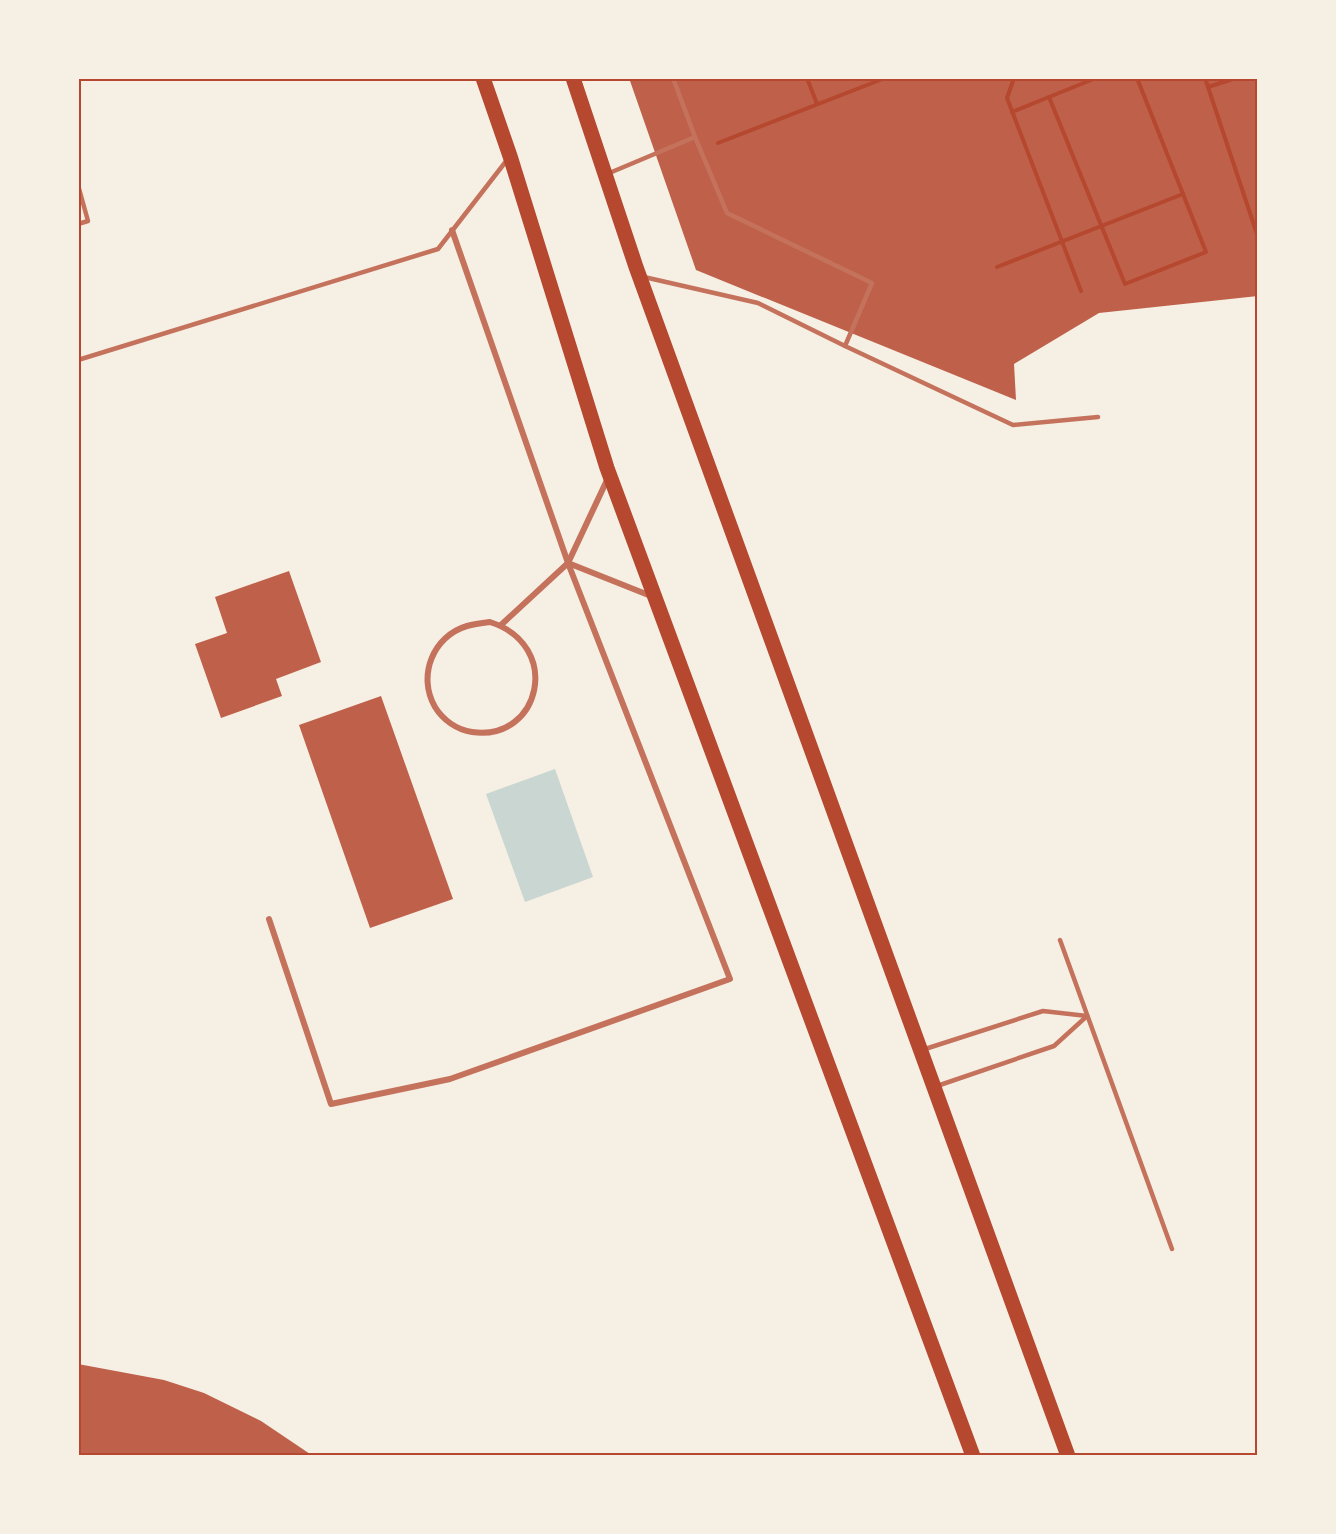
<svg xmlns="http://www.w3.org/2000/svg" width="1336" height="1534" font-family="'Space Grotesk',sans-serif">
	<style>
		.water { fill: #c9d6d2 }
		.building { fill: #bf614a }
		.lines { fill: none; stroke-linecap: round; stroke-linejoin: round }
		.path { stroke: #b5482f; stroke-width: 4 }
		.service { stroke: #c5725c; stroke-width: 4.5 }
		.minor { stroke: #c5725c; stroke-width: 6 }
		.primary { stroke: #b5482f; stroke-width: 15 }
		.neatline { fill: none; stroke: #b5482f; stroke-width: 2 }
	</style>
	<rect width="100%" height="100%" fill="#f6efe4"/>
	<path class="water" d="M555 769 593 877 525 902 486 794Z"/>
	<g class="building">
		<path d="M629 78H1258V296L1099 313 1014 364 1016 400 696 270Z"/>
		<path d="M289 571 321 662 276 679 282 696 221 718 195 644 227 633 215 597Z"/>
		<path d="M381 696 453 899 370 928 299 725Z"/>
		<path d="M78 1364 164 1380 204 1393 261 1421 313 1456H78Z"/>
	</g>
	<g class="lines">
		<g class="path">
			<path d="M807 78 817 104"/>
			<path d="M1014 78 1007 98 1081 291"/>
			<path d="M1205 78 1258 237"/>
			<path d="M1208 87 1236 78"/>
			<path d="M1049 97 1125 284 1206 252 1183 194"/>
			<path d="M1012 112 1096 78"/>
			<path d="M718 143 885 78"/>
			<path d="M997 267 1183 194 1137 78"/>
		</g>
		<g class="service">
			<path d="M673 78 695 137"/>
			<path d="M607 174 695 137 727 213 872 283 845 346 758 303 644 277"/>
			<path d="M78 185 88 221 78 224"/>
			<path d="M845 346 1013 425 1098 417"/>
			<path d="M78 360 438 249 507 160"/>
			<path d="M1060 940 1172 1249"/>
			<path d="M922 1050 1043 1011 1087 1016"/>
			<path d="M937 1086 1054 1046 1087 1016"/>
		</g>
		<g class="minor">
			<path d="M568 563 651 596"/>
			<path d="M490 622C563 645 541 742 472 732 457 730 443 720 435 707 417 676 433 636 467 626 474 624 482 623 490 622Z"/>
			<path d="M501 625 568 563 608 478"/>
			<path d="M269 919 331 1104 450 1079 730 979 568 563 452 230"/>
		</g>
		<g class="primary">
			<path d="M483 78 510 156 607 468 973 1456"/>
			<path d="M573 78 636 267 1068 1456"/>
		</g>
	</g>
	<rect width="1336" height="1534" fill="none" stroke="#f6efe4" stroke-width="159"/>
	<rect x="80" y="80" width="1176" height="1374" class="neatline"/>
</svg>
